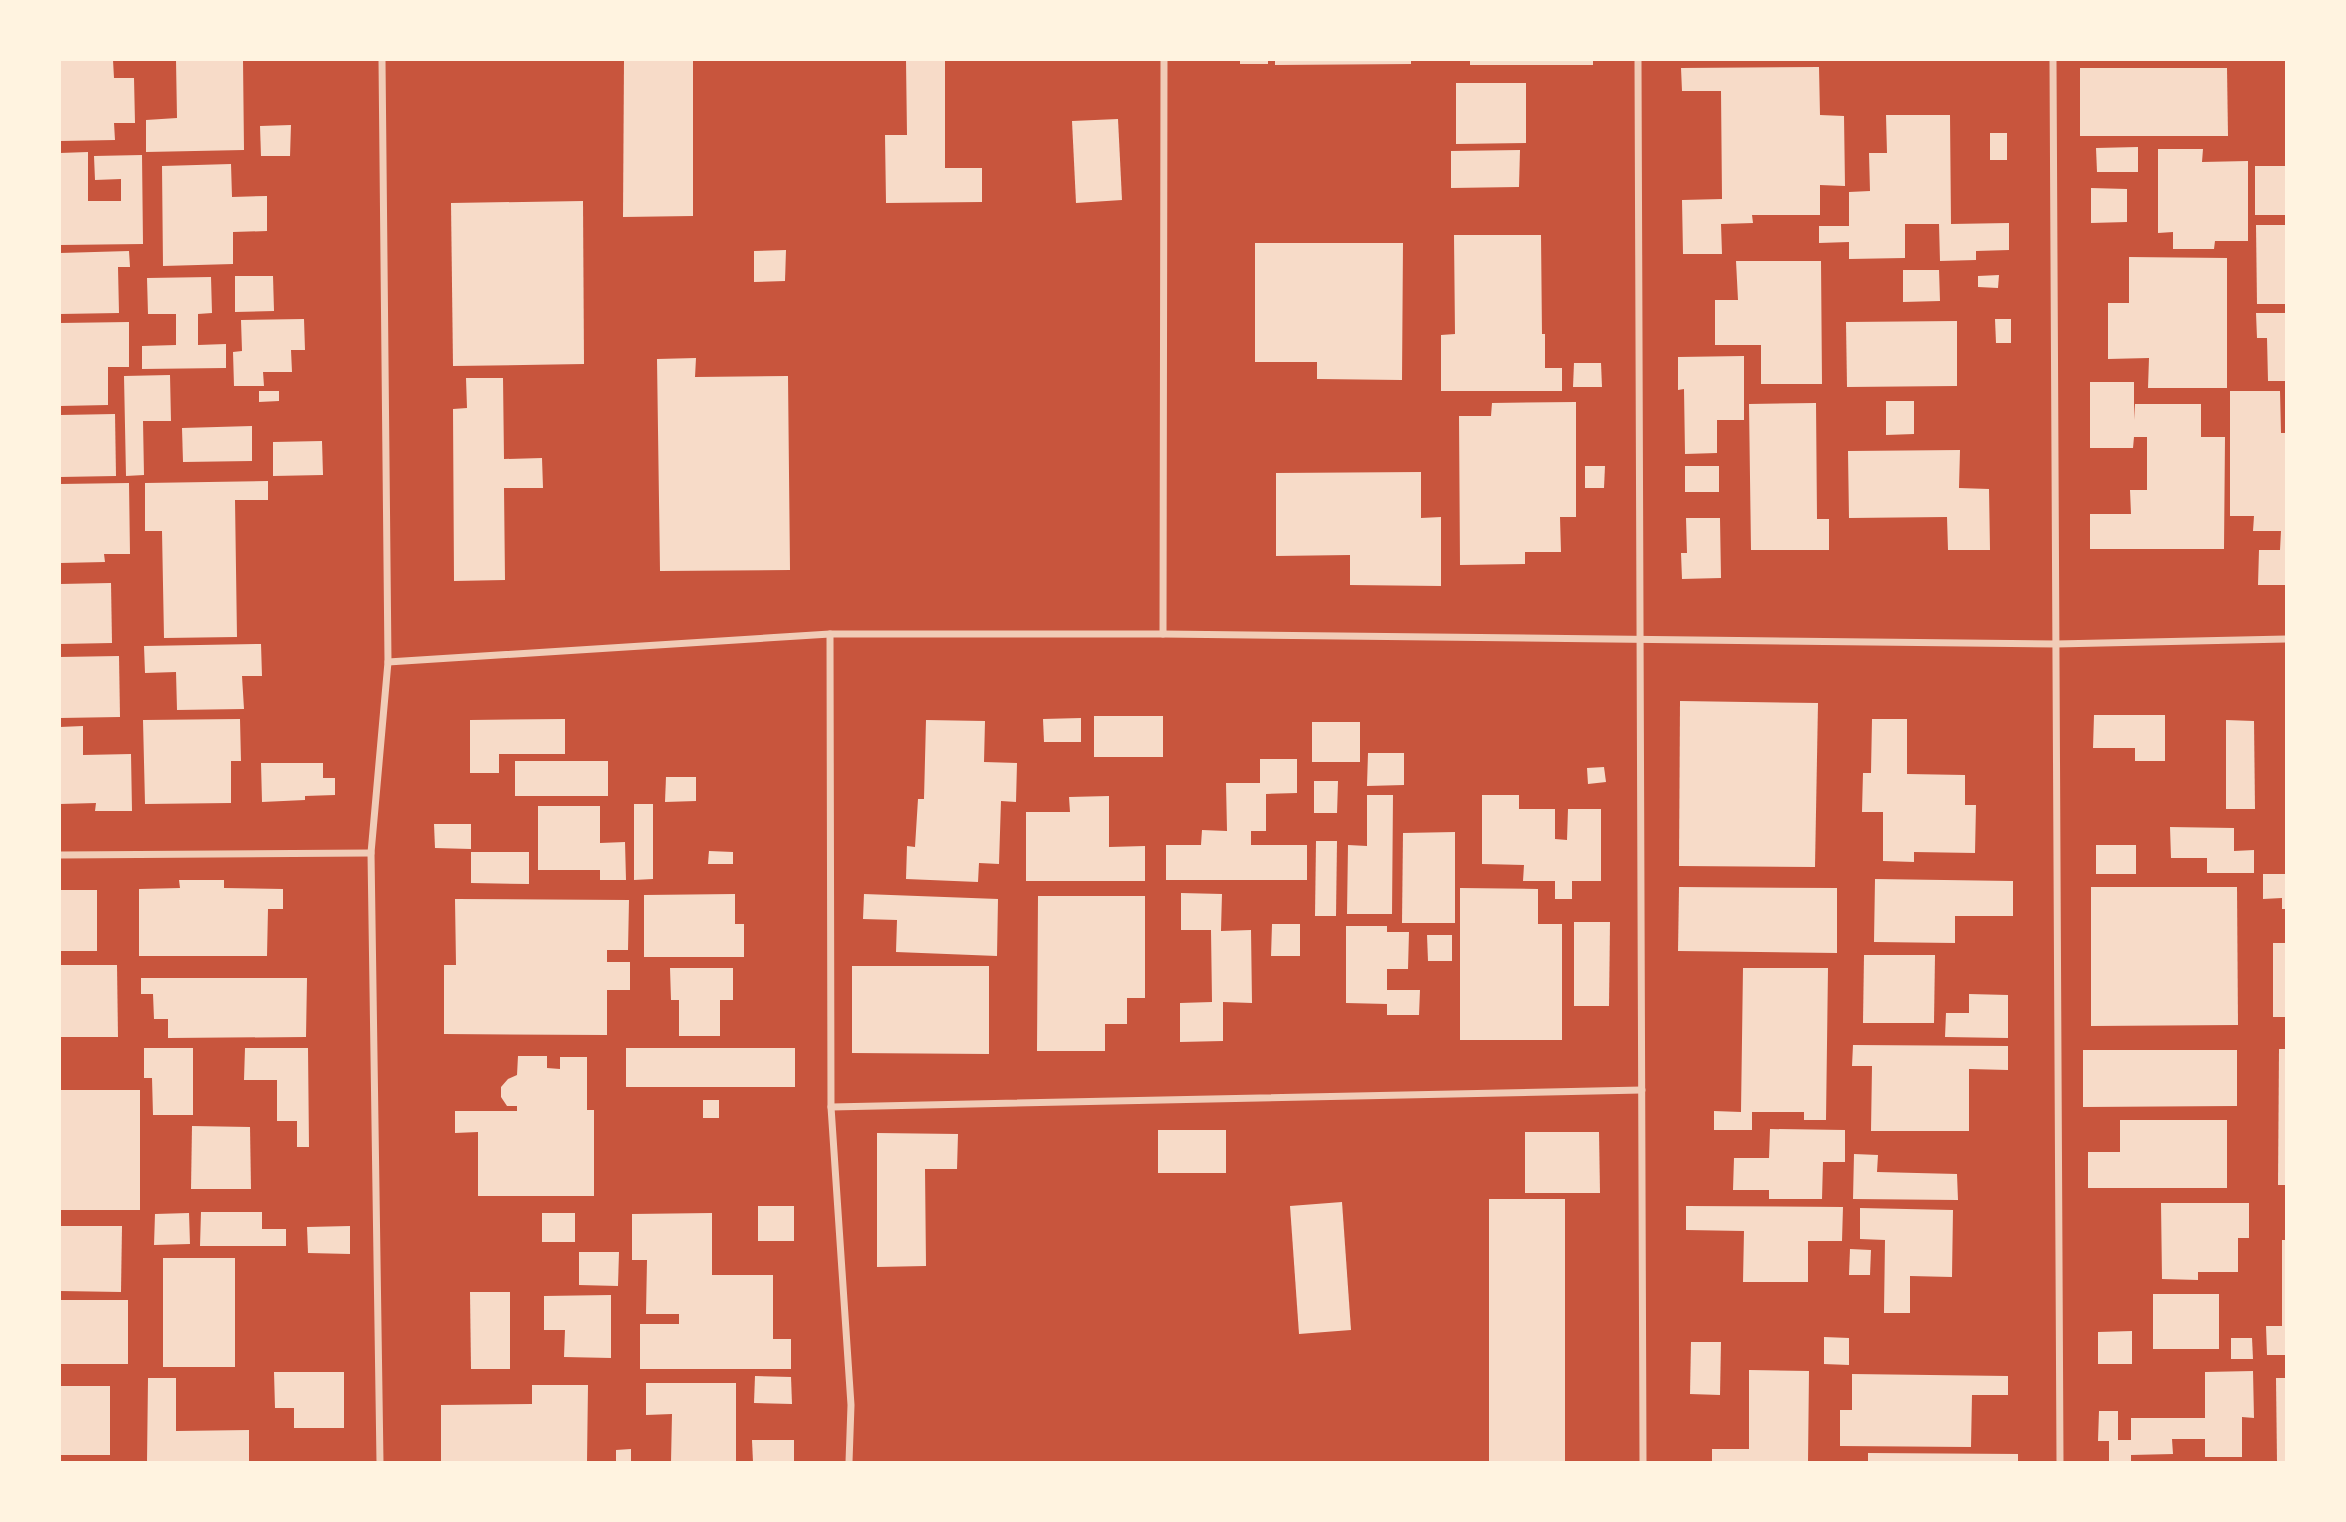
<svg xmlns="http://www.w3.org/2000/svg" width="2346" height="1522" font-family="Overpass,sans-serif">
	<style>
		.building { fill: #f7dbc8 }
		.lines { fill: none; stroke-linecap: round; stroke-linejoin: round }
		.minor { stroke: #f1ccb7; stroke-width: 7 }
	</style>
	<rect width="100%" height="100%" fill="#c8553d"/>
	<g class="building">
		<path d="M60 60H113L114 78H134L135 123H114L115 140 60 141Z"/>
		<path d="M176 60H243L244 150 146 152V120L177 118Z"/>
		<path d="M624 60H693V216L623 217Z"/>
		<path d="M906 60H945V168H982V202L886 203 885 135H907Z"/>
		<rect x="1240" y="60" width="28" height="4"/>
		<path d="M1275 60H1411V64L1275 65Z"/>
		<rect x="1470" y="60" width="123" height="5"/>
		<path d="M1819 67 1820 115 1844 116 1845 186 1820 185V215H1752L1753 223 1721 224 1722 254H1683L1682 200 1722 199 1721 91H1682L1681 68Z"/>
		<path d="M2080 68H2227L2228 136H2080Z"/>
		<path d="M1456 83H1526V143L1456 144Z"/>
		<path d="M1886 115H1950L1951 224 2009 223V250L1976 251V260L1940 261 1939 224H1905V258L1849 259V242L1819 243V226H1849V192L1870 191 1869 153H1887Z"/>
		<path d="M1118 119 1122 200 1076 203 1072 121Z"/>
		<path d="M291 125 290 156H261L260 126Z"/>
		<rect x="1990" y="133" width="17" height="27"/>
		<path d="M2138 147V172H2097L2096 148Z"/>
		<path d="M2158 149H2203L2202 162 2248 161V241H2215L2214 249H2173V232L2158 233Z"/>
		<path d="M1520 150 1519 187 1451 188V151Z"/>
		<path d="M88 152V201H121V179L95 180 94 156 142 155 143 244 60 245V153Z"/>
		<path d="M231 164 232 197 267 196V231L233 232V264L163 266 162 166Z"/>
		<rect x="2255" y="166" width="31" height="49"/>
		<path d="M2091 188 2127 189V222L2091 223Z"/>
		<path d="M583 201 584 364 453 366 451 203Z"/>
		<path d="M2256 225H2286V304H2257Z"/>
		<path d="M1454 235H1541L1542 334H1545V368H1562V391H1441V335L1455 334Z"/>
		<path d="M1255 243H1403L1402 380 1317 379V362H1255Z"/>
		<path d="M786 250 785 281 754 282V251Z"/>
		<path d="M129 251 130 267H118L119 313 60 314V253Z"/>
		<path d="M2129 257 2227 258V388H2148L2149 358 2108 359V303H2129Z"/>
		<path d="M1736 261H1821L1822 384H1761V345H1715V300H1738Z"/>
		<path d="M1903 270H1939L1940 301 1903 302Z"/>
		<path d="M1999 275 1998 288 1978 287V276Z"/>
		<path d="M235 276H273L274 311 235 312Z"/>
		<path d="M211 277 212 313 198 314V345L226 344V368L142 369V346L176 345V314H148L147 278Z"/>
		<path d="M2256 313H2286V381H2268L2267 338H2257Z"/>
		<path d="M304 319 305 350H291L292 372H263L264 386H234L233 352 242 351 241 320Z"/>
		<path d="M1995 319H2011V343H1996Z"/>
		<path d="M1957 321V386L1847 387 1846 322Z"/>
		<path d="M129 322V367H108V405L60 406V323Z"/>
		<path d="M1744 356V420H1717V453L1685 454 1684 389 1678 390V357Z"/>
		<path d="M696 358 695 377 788 376 790 570 660 571 657 359Z"/>
		<path d="M1574 363H1601L1602 387H1573Z"/>
		<path d="M170 375 171 421H143L144 475 126 476 124 376Z"/>
		<path d="M466 378H503L504 459 542 458 543 488H504L505 580 454 581 453 409 467 408Z"/>
		<path d="M2090 382H2134V420L2135 404H2201V437H2225L2224 549H2090V514H2131L2130 490H2147V437H2134L2133 448H2090Z"/>
		<path d="M259 391H279V401L259 402Z"/>
		<path d="M2230 391H2280L2281 433H2286V585H2258L2259 550H2280L2281 531H2253L2254 516H2230Z"/>
		<path d="M1886 401H1914V434L1886 435Z"/>
		<path d="M1576 402V517H1560L1561 552H1525V564L1460 565 1459 416H1491L1492 403Z"/>
		<path d="M1816 403 1817 519H1829V550H1751L1749 404Z"/>
		<path d="M115 414 116 476 60 477V415Z"/>
		<path d="M252 426V461L183 462 182 428Z"/>
		<path d="M322 441 323 475 273 476V442Z"/>
		<path d="M1960 450 1959 488 1989 489 1990 550H1948L1947 517 1849 518 1848 451Z"/>
		<path d="M1585 466H1605L1604 488H1585Z"/>
		<rect x="1685" y="466" width="34" height="26"/>
		<path d="M1421 472V518L1441 517V586L1350 585V555L1276 556V473Z"/>
		<path d="M268 481V500H235L237 637 164 638 162 531H145V483Z"/>
		<path d="M129 483 130 554H104L105 562 60 563V484Z"/>
		<path d="M1686 518H1720L1721 578 1682 579 1681 553H1687Z"/>
		<path d="M111 583 112 643 60 644V584Z"/>
		<path d="M261 644 262 676H242L244 709 177 710 176 672 145 673 144 646Z"/>
		<path d="M119 656 120 717 60 718V657Z"/>
		<path d="M1680 701 1818 703 1815 867 1679 866Z"/>
		<path d="M2094 715H2165V761H2135V748H2093Z"/>
		<rect x="1094" y="716" width="69" height="41"/>
		<path d="M1081 718V742H1044L1043 719Z"/>
		<path d="M240 719 241 761H231V803L145 804 143 720Z"/>
		<path d="M565 719V754H499V773H470V720Z"/>
		<path d="M1872 719H1907V774L1965 775V805H1976L1975 853 1914 852V862L1883 861V812H1862L1863 773H1871Z"/>
		<path d="M926 720 985 721 984 762 1017 763 1016 802 1001 801 999 864 979 863 978 882 906 879 907 846 915 847 918 799H924Z"/>
		<path d="M2226 720 2254 721 2255 809H2226Z"/>
		<rect x="1312" y="722" width="48" height="40"/>
		<path d="M83 726V755L131 754 132 811H95L96 803 60 804V727Z"/>
		<path d="M1368 753H1404V785L1367 786Z"/>
		<path d="M1260 759H1297V793L1266 794V831H1251V845H1307V880H1166V845H1201L1202 830 1227 831 1226 783H1260Z"/>
		<rect x="515" y="761" width="93" height="35"/>
		<path d="M261 763H323V778H335V795L305 796V800L262 802Z"/>
		<path d="M1604 767 1606 782 1588 784 1587 768Z"/>
		<path d="M666 777H696V801L665 802Z"/>
		<path d="M1314 781H1338L1337 813H1314Z"/>
		<path d="M1367 795H1393L1392 914H1347L1348 845 1367 846Z"/>
		<path d="M1482 795H1519V809H1555V839L1567 840 1568 809H1601V881H1572V899H1555V881H1523L1524 865 1482 864Z"/>
		<path d="M1109 796V847L1145 846V881H1026V812H1070L1069 797Z"/>
		<path d="M634 804H653V879L634 880Z"/>
		<path d="M538 806H600V843L625 842 626 880H600V870H538Z"/>
		<path d="M434 824H471V849L435 848Z"/>
		<path d="M2170 827 2234 828V851L2254 850V873H2207V858H2171Z"/>
		<path d="M1455 832V923H1402L1403 833Z"/>
		<path d="M1316 841H1337L1336 916H1315Z"/>
		<rect x="2096" y="845" width="40" height="29"/>
		<path d="M709 851 733 852V864H708Z"/>
		<path d="M471 852H529V884L471 883Z"/>
		<path d="M2263 874H2286V909H2282V898L2263 899Z"/>
		<path d="M1875 879 2013 881V916H1955V943L1874 942Z"/>
		<path d="M179 880H224V888L283 889V909H268L267 956H139V889L180 888Z"/>
		<path d="M1679 887 1837 888V953L1678 951Z"/>
		<path d="M2091 887H2237L2238 1025 2091 1026Z"/>
		<path d="M1460 888 1538 889V924H1562V1040H1460Z"/>
		<rect x="60" y="890" width="37" height="61"/>
		<path d="M1181 893 1222 894 1221 931 1251 930 1252 1003 1223 1002V1041L1180 1042V1003L1212 1002 1211 930H1181Z"/>
		<path d="M735 894V924H744V957H644V895Z"/>
		<path d="M864 894 998 899 997 956 896 952 897 920 863 919Z"/>
		<path d="M1038 896H1145V998H1127V1024H1105V1051H1037Z"/>
		<path d="M455 899 629 900 628 950H607V962H630V990H607V1035L444 1034V965H456Z"/>
		<path d="M1574 922H1610L1609 1006H1574Z"/>
		<path d="M1272 924H1300V956H1271Z"/>
		<path d="M1346 926H1387V932H1409L1408 969H1387V990H1420L1419 1015H1387V1004L1346 1003Z"/>
		<path d="M1427 935H1452V961H1428Z"/>
		<rect x="2273" y="943" width="13" height="74"/>
		<path d="M1864 955H1935L1934 1023H1863Z"/>
		<path d="M60 965H117L118 1037H60Z"/>
		<path d="M852 966H989V1054L852 1053Z"/>
		<path d="M670 968H733V1000H720V1036H679V1000H671Z"/>
		<path d="M1743 968H1828L1826 1120H1804V1112H1752V1130H1714V1111L1741 1112Z"/>
		<path d="M141 978H307L306 1037 168 1038V1019H154L153 994H141Z"/>
		<path d="M1969 994 2008 995V1038L1945 1037 1946 1013H1969Z"/>
		<path d="M1853 1045 2008 1046V1070L1969 1069V1131H1871L1872 1066H1852Z"/>
		<path d="M144 1048H193V1115H153L152 1078H144Z"/>
		<path d="M245 1048H308L309 1147H297V1121H277V1080H244Z"/>
		<rect x="626" y="1048" width="169" height="39"/>
		<path d="M2279 1049H2286V1185H2278Z"/>
		<path d="M2083 1050H2237V1106L2083 1107Z"/>
		<path d="M518 1056H547V1068L560 1069V1057H587V1110H594V1196H478V1132L455 1133V1111H517V1106H507L501 1097V1087L508 1079 517 1075Z"/>
		<rect x="60" y="1090" width="80" height="120"/>
		<rect x="703" y="1100" width="16" height="18"/>
		<path d="M2120 1120H2227V1188H2088V1152H2120Z"/>
		<path d="M192 1126 250 1127 251 1189H191Z"/>
		<path d="M1770 1129 1845 1130V1162H1823L1822 1199H1769V1190H1733L1734 1158H1769Z"/>
		<rect x="1158" y="1130" width="68" height="43"/>
		<path d="M1525 1132H1599L1600 1193H1525Z"/>
		<path d="M877 1133 958 1134 957 1169H925L926 1266 877 1267Z"/>
		<path d="M1854 1154 1878 1155 1877 1172 1957 1174 1958 1200 1853 1199Z"/>
		<rect x="1489" y="1199" width="76" height="263"/>
		<path d="M1342 1202 1351 1330 1299 1334 1290 1206Z"/>
		<path d="M2161 1203H2249V1238H2238V1272H2198V1280L2162 1279Z"/>
		<rect x="758" y="1206" width="36" height="35"/>
		<path d="M1686 1206 1843 1207 1842 1241H1808V1282H1743L1744 1231 1686 1230Z"/>
		<path d="M1860 1208 1953 1210 1952 1277 1910 1276V1313H1884L1885 1240 1860 1239Z"/>
		<path d="M201 1212H262V1229H286V1246H200Z"/>
		<path d="M189 1213 190 1244 154 1245 155 1214Z"/>
		<rect x="542" y="1213" width="33" height="29"/>
		<path d="M712 1213V1275H773V1339H791V1369H640V1324H679V1314H646L647 1260H632V1214Z"/>
		<path d="M60 1226H122L121 1292 60 1291Z"/>
		<path d="M350 1226V1254L308 1253 307 1227Z"/>
		<path d="M2282 1240H2286V1355H2267L2266 1326H2282Z"/>
		<path d="M1850 1249 1871 1250 1870 1275H1849Z"/>
		<path d="M579 1252H619L618 1286 579 1285Z"/>
		<rect x="163" y="1258" width="72" height="109"/>
		<path d="M470 1292H510V1369H471Z"/>
		<rect x="2153" y="1294" width="66" height="55"/>
		<path d="M611 1295V1358L564 1357 565 1330H544V1296Z"/>
		<rect x="60" y="1300" width="68" height="64"/>
		<path d="M2132 1331V1364H2098V1332Z"/>
		<path d="M1824 1337 1849 1338V1365L1824 1364Z"/>
		<path d="M2231 1338H2252L2253 1359H2231Z"/>
		<path d="M1691 1342H1721L1720 1395 1690 1394Z"/>
		<path d="M1749 1370 1809 1371 1808 1462H1712V1449H1749Z"/>
		<path d="M2253 1371 2254 1418 2242 1417V1457H2205V1439H2172L2173 1454 2131 1455V1462H2109V1441H2098L2099 1411H2118V1440H2131V1418H2205V1372Z"/>
		<path d="M274 1372H344V1428H294V1408H275Z"/>
		<path d="M1852 1374 2008 1376V1395H1972L1971 1447 1840 1446V1410H1852Z"/>
		<path d="M755 1376 791 1377 792 1404 754 1403Z"/>
		<path d="M148 1378H176V1431L249 1430V1462H147Z"/>
		<path d="M2276 1378H2286V1462H2277Z"/>
		<path d="M646 1383H736V1462H671L672 1414 646 1415Z"/>
		<path d="M532 1385H588L587 1462H441V1405L532 1404Z"/>
		<rect x="60" y="1386" width="50" height="69"/>
		<path d="M752 1440H794V1462H753Z"/>
		<path d="M631 1449V1462H616V1450Z"/>
		<path d="M1868 1453 2018 1454V1462H1868Z"/>
	</g>
	<g class="lines">
		<g class="minor">
			<path d="M1638 60 1643 1462"/>
			<path d="M2053 60 2060 1462"/>
			<path d="M830 634 831 1107 851 1405 849 1462"/>
			<path d="M1163 634 1164 60"/>
			<path d="M388 662 830 634H1163L2056 644 2286 639"/>
			<path d="M60 855 371 853"/>
			<path d="M831 1107 1642 1090"/>
			<path d="M380 1462 371 853 388 662 382 60"/>
		</g>
	</g>
	<rect width="2346" height="1522" fill="none" stroke="#fff3e0" stroke-width="122"/>
</svg>
